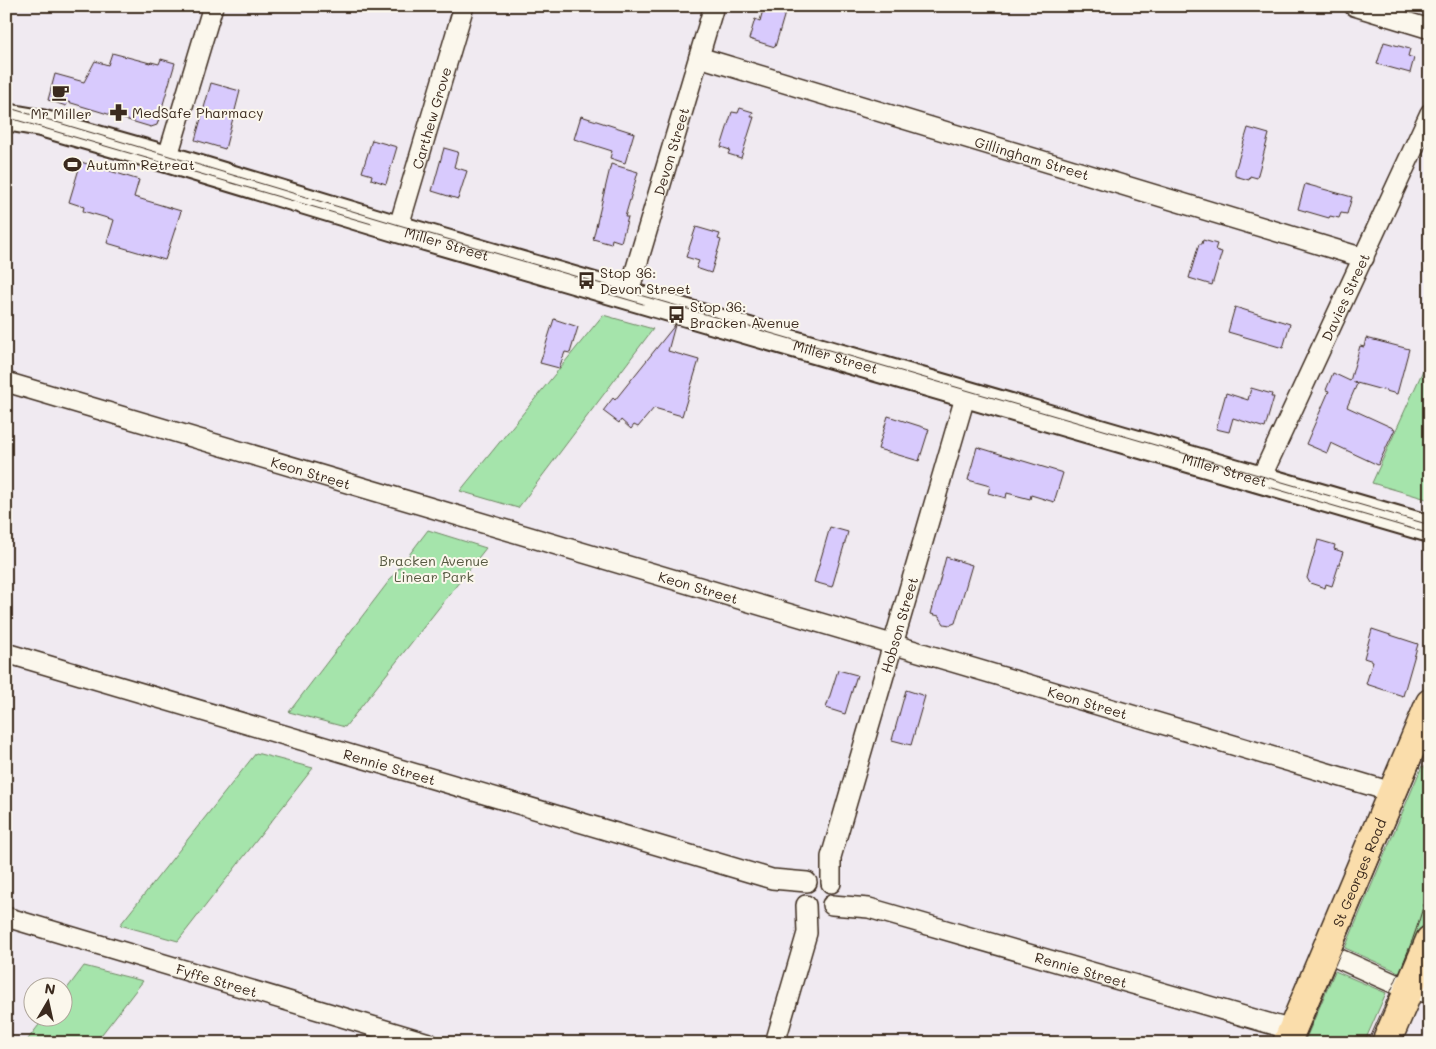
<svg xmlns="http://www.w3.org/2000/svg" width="1436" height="1049" font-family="Mali,sans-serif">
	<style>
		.green { fill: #a5e4ab; stroke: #708764 }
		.building { fill: #d8cafd; stroke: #3b2a1e }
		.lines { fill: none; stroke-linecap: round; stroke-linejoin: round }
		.street-casing { stroke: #3b2a1e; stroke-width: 22 }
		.secondary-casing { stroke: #3b2a1e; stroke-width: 30 }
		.highway-casing { stroke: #3b2a1e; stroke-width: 31 }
		.street { stroke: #fbf7ec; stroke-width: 19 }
		.secondary { stroke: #fbf7ec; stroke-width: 26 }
		.highway { stroke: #faddab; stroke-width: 28 }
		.tram { stroke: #3b2a1e; stroke-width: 1 }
		.labels { text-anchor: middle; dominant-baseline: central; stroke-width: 4; stroke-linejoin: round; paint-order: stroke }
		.poi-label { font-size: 14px; fill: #3b2a1e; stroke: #fbf7ec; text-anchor: start }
		.street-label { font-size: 14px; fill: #3b2a1e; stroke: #fbf7ec }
		.park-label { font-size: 14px; fill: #565841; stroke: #fbf7ec }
	</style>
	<rect width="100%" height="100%" fill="#f0eaf1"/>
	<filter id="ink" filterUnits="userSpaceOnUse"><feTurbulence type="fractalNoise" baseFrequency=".02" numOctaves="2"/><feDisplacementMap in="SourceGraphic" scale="10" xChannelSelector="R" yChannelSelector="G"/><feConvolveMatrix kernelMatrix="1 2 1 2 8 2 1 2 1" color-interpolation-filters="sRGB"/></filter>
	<g filter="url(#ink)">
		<g class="green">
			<path d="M603 315 653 329 518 508 460 491Z"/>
			<path d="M1430 355V500L1372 483Z"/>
			<path d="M428 530 486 548 345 727 289 712Z"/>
			<path d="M256 753 313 768 178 941 120 925Z"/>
			<path d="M1422 766 1430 769V913L1403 974 1345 948Z"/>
			<path d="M84 966 143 981 95 1043H25L45 1017 62 1016 63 994Z"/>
			<path d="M1335 971 1386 993 1364 1043H1304Z"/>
		</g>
		<g class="building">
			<path d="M764 6H787L775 47 749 39 755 19 760 21Z"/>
			<path d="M1384 42 1410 49 1408 56 1414 58 1410 73 1377 64Z"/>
			<path d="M112 53 150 63 151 62 159 64 161 59 175 63 157 125 151 127 68 102 66 106 48 100 55 74 84 82 95 61 108 65Z"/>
			<path d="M211 83 240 91 225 149 195 140Z"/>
			<path d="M740 108 753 112 751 117H754L741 158 728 154 730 150 721 147 732 112 738 113Z"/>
			<path d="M581 116 634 133 625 163 610 158 612 151 574 139Z"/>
			<path d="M1248 128 1269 134 1257 178 1250 176 1249 180 1235 176V171Z"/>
			<path d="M372 140 397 147 386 184 371 179 372 175 362 172Z"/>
			<path d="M444 148 458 152 454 167 467 171 458 199 432 191Z"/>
			<path d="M81 162 139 180 134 197 181 211 165 260 107 243 114 220 83 211 84 207 69 202Z"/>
			<path d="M611 164 638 172 625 217H628L621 242 612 239 611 244 593 239Z"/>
			<path d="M1305 184 1352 197 1347 214 1341 213 1339 218 1330 216 1329 218 1298 209Z"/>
			<path d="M696 227 720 234 718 239 721 240 711 273 696 268 699 261 686 257Z"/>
			<path d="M1203 240 1217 244 1215 250 1222 252 1212 285 1189 278 1199 244H1202Z"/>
			<path d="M1235 307 1290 324 1283 348 1228 332Z"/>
			<path d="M554 319 578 327 570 353 565 352 559 368 540 363Z"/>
			<path d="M675 325 668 351 699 360 682 416 654 408 638 427 634 425 631 429 621 420 619 423 603 411 613 398 615 400Z"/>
			<path d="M1366 338 1409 349 1397 394 1353 382 1357 384 1347 407 1395 429 1378 465 1331 443 1327 453 1306 444 1329 391 1326 390 1333 373 1350 381 1360 346 1364 347Z"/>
			<path d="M1251 388 1272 394 1271 397H1274L1265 428 1233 418 1229 432 1216 429 1226 393 1248 400Z"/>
			<path d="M888 416 929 429 919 461 878 449Z"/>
			<path d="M977 447 1063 473 1054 502 1031 495 1030 499 1007 493 1006 498 988 493 990 486 968 480Z"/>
			<path d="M830 527 848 532 832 587 814 582Z"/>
			<path d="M1318 540 1335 545 1334 549 1343 552 1332 586 1326 584 1325 588 1310 583 1307 578Z"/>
			<path d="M946 557 972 565 955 623 950 625 944 624 939 616 931 614Z"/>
			<path d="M1372 629 1418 644 1403 696 1366 684 1373 661 1364 658Z"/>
			<path d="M838 670 857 675 845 714 826 708Z"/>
			<path d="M906 690 925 696 911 745 892 740Z"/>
		</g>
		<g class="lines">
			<defs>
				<g id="street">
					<path d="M1354 6 1430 29"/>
					<path id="s1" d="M699 57 1364 258"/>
					<path d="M167 159 213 6"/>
					<path id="s2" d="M398 229 464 6"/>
					<path id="s3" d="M628 295 714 6"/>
					<path id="s4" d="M6 382 1392 792"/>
					<path id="s5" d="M1260 480 1430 113"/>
					<path id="s6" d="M6 653 772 879 807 882"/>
					<path id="s7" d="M831 883V857L966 394"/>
					<path id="s8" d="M832 905 869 908 1292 1030"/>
					<path id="s9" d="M6 917 429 1043"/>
					<path d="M1324 952 1393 983 1430 994"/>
					<path d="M775 1043 807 933 806 905"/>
				</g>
				<g id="secondary">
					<path id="s10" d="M6 117 41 123 167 159 398 229 1430 529"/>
				</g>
				<g id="highway">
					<path id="s11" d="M1287 1043 1430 703"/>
					<path d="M1386 1043 1430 940"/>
				</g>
			</defs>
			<use href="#street" class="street-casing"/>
			<use href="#secondary" class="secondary-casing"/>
			<use href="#highway" class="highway-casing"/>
			<use href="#street" class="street"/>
			<use href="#secondary" class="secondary"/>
			<use href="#highway" class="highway"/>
			<g class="tram">
				<path d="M6 107 399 225 1430 525"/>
				<path d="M6 117 372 224"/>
				<path d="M609 294 643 304"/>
				<path d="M1269 487 1430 534"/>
				<path d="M1302 1043 1430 742"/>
				<path d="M1368 1043C1391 988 1421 934 1430 875"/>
			</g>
		</g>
	</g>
	<defs>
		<symbol id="cafe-bare" viewBox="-9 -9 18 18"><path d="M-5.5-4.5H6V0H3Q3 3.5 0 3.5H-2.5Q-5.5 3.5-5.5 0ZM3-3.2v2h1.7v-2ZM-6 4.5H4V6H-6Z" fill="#3b2a1e" stroke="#fbf7ec" stroke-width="2.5" paint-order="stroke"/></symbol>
		<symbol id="pharmacy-bare" viewBox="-9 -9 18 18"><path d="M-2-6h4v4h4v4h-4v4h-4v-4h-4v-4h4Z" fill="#3b2a1e" stroke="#fbf7ec" stroke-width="2.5" paint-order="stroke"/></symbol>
		<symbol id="stadium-bare" viewBox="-9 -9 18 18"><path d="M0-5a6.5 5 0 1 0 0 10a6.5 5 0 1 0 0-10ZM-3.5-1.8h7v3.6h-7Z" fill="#3b2a1e" stroke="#fbf7ec" stroke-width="2.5" paint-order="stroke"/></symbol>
		<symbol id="bus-bare" viewBox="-9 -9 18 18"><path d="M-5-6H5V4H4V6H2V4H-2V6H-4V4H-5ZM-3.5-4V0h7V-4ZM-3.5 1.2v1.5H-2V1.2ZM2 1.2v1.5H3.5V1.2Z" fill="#3b2a1e" stroke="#fbf7ec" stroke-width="2.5" paint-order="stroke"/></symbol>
	</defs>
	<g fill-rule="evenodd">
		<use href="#cafe-bare" x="48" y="80" width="25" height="25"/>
		<use href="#pharmacy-bare" x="106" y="100" width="25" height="25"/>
		<use href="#stadium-bare" x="60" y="152" width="25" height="25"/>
		<use href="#bus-bare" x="574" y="268" width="25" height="25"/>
		<use href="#bus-bare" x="664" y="302" width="25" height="25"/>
	</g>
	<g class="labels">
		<g class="poi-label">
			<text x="132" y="112">MedSafe Pharmacy</text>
			<text x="61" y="113" text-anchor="middle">Mr Miller</text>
			<text x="86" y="164">Autumn Retreat</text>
			<text x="600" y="272">Stop 36:<tspan x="600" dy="16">Devon Street</tspan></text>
			<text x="690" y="306">Stop 36:<tspan x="690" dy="16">Bracken Avenue</tspan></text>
		</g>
		<g class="street-label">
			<text stroke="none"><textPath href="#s2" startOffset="116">Carthew Grove</textPath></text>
			<text stroke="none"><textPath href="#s3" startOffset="150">Devon Street</textPath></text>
			<text stroke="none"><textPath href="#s1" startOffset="348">Gillingham Street</textPath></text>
			<text stroke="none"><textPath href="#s10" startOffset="459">Miller Street</textPath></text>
			<text stroke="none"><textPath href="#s5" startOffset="202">Davies Street</textPath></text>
			<text stroke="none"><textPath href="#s10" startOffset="864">Miller Street</textPath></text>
			<text stroke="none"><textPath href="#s10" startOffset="1269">Miller Street</textPath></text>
			<text stroke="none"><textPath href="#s4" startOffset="318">Keon Street</textPath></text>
			<text stroke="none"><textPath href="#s4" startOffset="722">Keon Street</textPath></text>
			<text stroke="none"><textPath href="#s7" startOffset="268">Hobson Street</textPath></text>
			<text stroke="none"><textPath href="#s4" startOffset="1128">Keon Street</textPath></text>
			<text stroke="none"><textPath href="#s6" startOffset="400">Rennie Street</textPath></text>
			<text stroke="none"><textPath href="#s11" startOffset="185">St Georges Road</textPath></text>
			<text stroke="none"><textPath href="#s8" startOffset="258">Rennie Street</textPath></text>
			<text stroke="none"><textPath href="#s9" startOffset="220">Fyffe Street</textPath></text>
		</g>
		<g class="park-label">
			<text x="434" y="560">Bracken Avenue<tspan x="434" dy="16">Linear Park</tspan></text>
		</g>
	</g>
	<rect width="1436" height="1049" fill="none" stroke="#fbf7ec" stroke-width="25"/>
	<rect x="12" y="12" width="1411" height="1024" fill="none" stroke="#3b2a1e" stroke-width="2" filter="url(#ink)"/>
	<g transform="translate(48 1002) rotate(9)"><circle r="24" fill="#fbf7ec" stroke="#aea59a"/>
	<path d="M0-4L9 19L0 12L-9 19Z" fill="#3b2a1e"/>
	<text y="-8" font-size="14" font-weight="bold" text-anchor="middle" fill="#3b2a1e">N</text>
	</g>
</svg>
